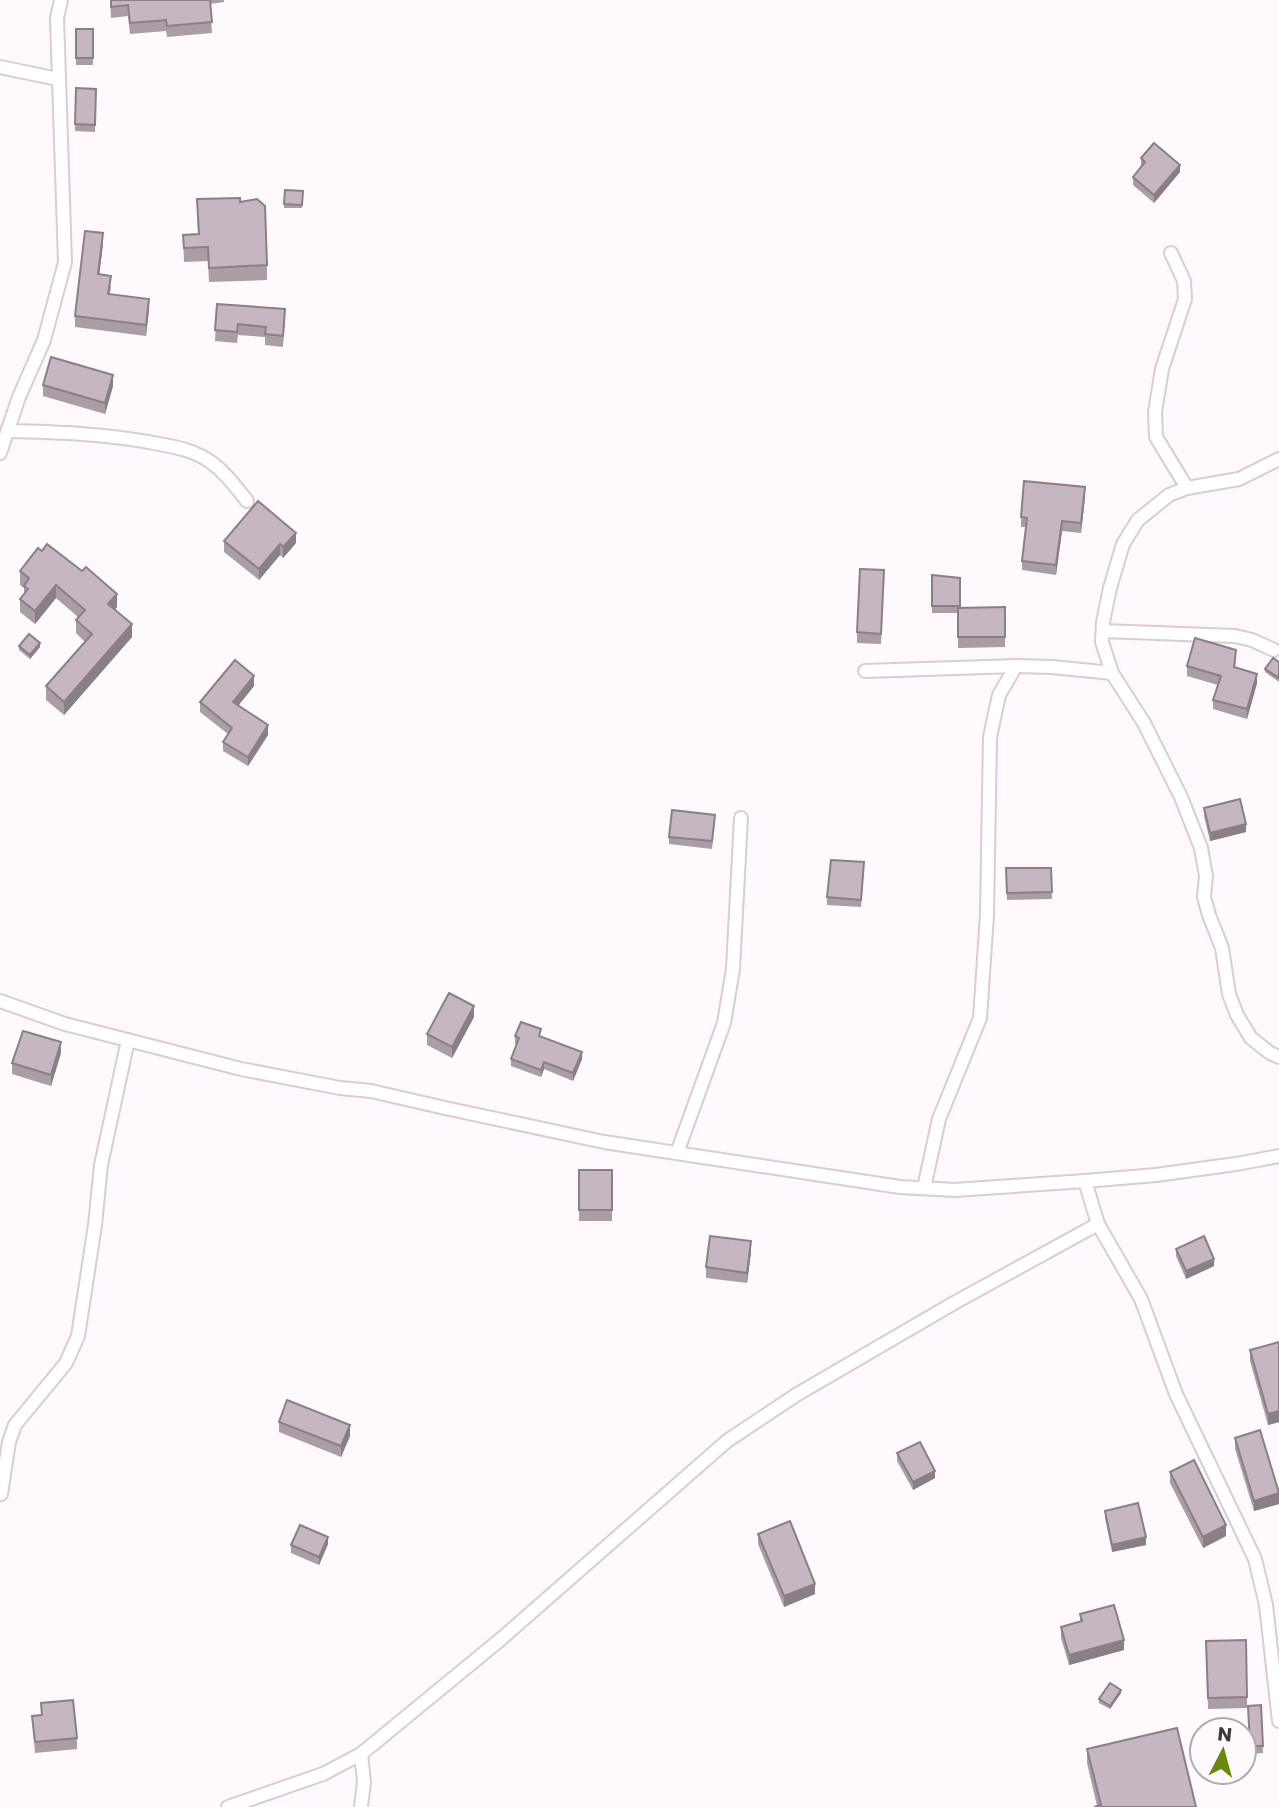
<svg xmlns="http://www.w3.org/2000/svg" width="1279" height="1807" font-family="Poppins,sans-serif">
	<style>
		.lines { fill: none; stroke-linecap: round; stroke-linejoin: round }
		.minor-casing { stroke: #dbcbd7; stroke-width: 16 }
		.minor { stroke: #fff; stroke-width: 12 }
		.wall { fill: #aa9da6 }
		.shaded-wall { fill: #8b7f87 }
		.building { fill: #c6b6c1; stroke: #8b7f87; stroke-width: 2 }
	</style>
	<rect width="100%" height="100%" fill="#fff8fd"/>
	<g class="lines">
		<defs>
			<g id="minor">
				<path d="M0 67 58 79"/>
				<path d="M1171 253 1184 281 1185 299 1162 369 1155 412 1156 437 1187 488"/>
				<path d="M7 431C58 432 109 434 159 444 175 447 192 450 206 459 223 469 235 486 247 501"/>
				<path d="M0 453 19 397 44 340 65 262 57 18 61 0"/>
				<path d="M1279 459 1239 479 1187 488 1169 495 1138 520 1123 544 1110 588 1103 622 1102 642 1112 673 1144 723 1181 797 1201 848 1206 876 1204 897 1209 915 1222 948 1229 994 1237 1015 1251 1038 1270 1053 1279 1057"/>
				<path d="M1103 631 1235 636 1252 640 1274 650"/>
				<path d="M865 671 1016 666 1052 667 1112 673"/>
				<path d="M0 1001 65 1024 241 1069 340 1088 371 1091 445 1108 604 1142 900 1187 955 1190 1085 1181 1156 1175 1236 1164 1279 1156"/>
				<path d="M677 1153 724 1023 733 969 741 818"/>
				<path d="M1085 1181 1098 1224 1141 1299 1176 1394 1255 1559 1266 1605 1279 1721"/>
				<path d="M924 1188 939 1119 980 1018 987 915 990 737 999 695 1016 666"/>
				<path d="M1 1494 9 1442 15 1425 66 1363 78 1336 95 1225 101 1165 128 1040"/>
				<path d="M361 1754 364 1782 361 1807"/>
				<path d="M228 1807 323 1774 361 1754 501 1639 727 1441 796 1395 954 1303 1098 1224"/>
			</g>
		</defs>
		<use href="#minor" class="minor-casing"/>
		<use href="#minor" class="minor"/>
	</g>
	<g class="wall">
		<path d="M110 0H224V2L210 4 212 33 167 37 166 31 130 34 128 16 111 18Z"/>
		<rect x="76" y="29" width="17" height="36"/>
		<path d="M76 88 96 89 95 132 75 131Z"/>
		<path d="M1141 158 1180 172 1154 203 1133 185V177L1142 166 1141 165Z"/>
		<path d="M303 191 302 208H284V204Z"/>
		<path d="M197 199 240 202 267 265V280L209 282 208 261 184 262 183 235 198 234Z"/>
		<path d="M103 244 99 274 111 287 110 294 149 310 146 336 75 327V316Z"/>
		<path d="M217 304 285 320 283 347 265 345V337L238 335 237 343 215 341Z"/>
		<path d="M43 385 113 386 105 414 43 396Z"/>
		<path d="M1085 497 1081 533 1062 531 1056 575 1022 570V561L1026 527H1021V517Z"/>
		<path d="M224 541 296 543 283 558 280 555 259 580 224 552Z"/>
		<path d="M884 570 881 644 857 643V632Z"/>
		<path d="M20 571 117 607 115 610 132 637 64 715 46 700V686L85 642 76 633V620L78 617 56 598 35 624 20 612V599L24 594V588L20 585Z"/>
		<path d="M932 575 960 578V608L1005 637V647L958 648V613H932Z"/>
		<path d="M19 646 40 647 30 659 19 650Z"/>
		<path d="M1236 659 1235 667 1257 683 1247 719 1213 709V700L1218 685 1187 676V666Z"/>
		<path d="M1279 662V682L1265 672V669Z"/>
		<path d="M254 686 238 706 268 735 248 766 223 751V742L228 734 200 712V702Z"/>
		<path d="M1204 808 1246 832 1210 841 1204 816Z"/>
		<path d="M715 822 712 849 669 844V837Z"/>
		<path d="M1006 868H1051L1052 899 1007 900Z"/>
		<path d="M864 870 861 907 827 905V897Z"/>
		<path d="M474 1017 452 1058 427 1045V1034Z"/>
		<path d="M515 1036 541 1037 582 1059 573 1081 544 1069 541 1077 511 1066V1059L517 1044H515Z"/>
		<path d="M61 1053 51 1086 12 1074V1063Z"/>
		<rect x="579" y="1170" width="33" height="51"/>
		<path d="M1176 1249 1214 1266 1186 1279 1176 1256Z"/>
		<path d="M751 1252 747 1283 706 1278V1267Z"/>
		<path d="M1279 1342V1422L1268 1425 1250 1361V1350Z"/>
		<path d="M279 1422 350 1436 341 1457 279 1432Z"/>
		<path d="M1235 1438 1279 1492V1504L1254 1511 1235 1449Z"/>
		<path d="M897 1453 935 1478 913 1490 897 1461Z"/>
		<path d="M1170 1472 1226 1536 1203 1548 1170 1483Z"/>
		<path d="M1105 1511 1146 1545 1112 1552 1105 1518Z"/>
		<path d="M758 1534 815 1594 784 1607 758 1544Z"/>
		<path d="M328 1544 319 1565 291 1553V1545Z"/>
		<path d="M1080 1614 1124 1650 1069 1665 1061 1638V1627L1080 1622Z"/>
		<path d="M1206 1641 1247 1697V1708L1208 1709Z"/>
		<path d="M1121 1693 1110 1709 1099 1703V1699Z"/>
		<path d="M41 1703 77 1738V1749L35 1753 32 1716 41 1715Z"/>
		<path d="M1261 1705 1263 1753 1250 1754 1248 1706Z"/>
		<path d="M1087 1749 1196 1807 1097 1806 1087 1763Z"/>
	</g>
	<g class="shaded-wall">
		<path d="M1180 165V172L1154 203V195Z"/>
		<path d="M103 233V244L98 285V274Z"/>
		<path d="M149 299V310L146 336V325Z"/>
		<path d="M113 375V386L105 414V403Z"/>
		<path d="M1085 487V497L1081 533V523Z"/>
		<path d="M1062 521V531L1056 575V565Z"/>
		<path d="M296 533V543L283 558V547Z"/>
		<path d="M280 544V555L259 580V569Z"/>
		<path d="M56 585V598L35 624V611Z"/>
		<path d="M117 594V607L108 617V604Z"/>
		<path d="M132 624V637L64 715V702Z"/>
		<path d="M40 643V647L30 659V655Z"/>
		<path d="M1257 674V683L1247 719V709Z"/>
		<path d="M254 676V686L233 712V702Z"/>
		<path d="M268 725V735L248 766V757Z"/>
		<path d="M1246 824V832L1210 841V833Z"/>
		<path d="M474 1006V1017L452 1058V1047Z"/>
		<path d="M61 1042V1053L51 1086V1075Z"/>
		<path d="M582 1052V1059L573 1081V1073Z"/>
		<path d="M544 1062V1069L541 1077V1070Z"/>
		<path d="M751 1241V1252L747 1283V1273Z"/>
		<path d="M1214 1259V1266L1186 1279V1271Z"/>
		<path d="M1279 1411V1422L1268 1425V1414Z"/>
		<path d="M350 1425V1436L341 1457V1446Z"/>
		<path d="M935 1471V1478L913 1490V1482Z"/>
		<path d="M1279 1493V1504L1254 1511V1501Z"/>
		<path d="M1226 1525V1536L1203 1548V1537Z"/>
		<path d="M328 1537V1544L319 1565V1557Z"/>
		<path d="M1146 1537V1545L1112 1552V1545Z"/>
		<path d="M815 1584V1594L784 1607V1596Z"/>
		<path d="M1124 1640V1650L1069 1665V1655Z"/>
		<path d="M1121 1690V1693L1110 1709V1706Z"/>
	</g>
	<g class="building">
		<path d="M111 0H210L212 22 167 26 166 20 130 23 128 5 111 7Z"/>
		<rect x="76" y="29" width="17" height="29"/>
		<path d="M76 88 96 89 95 125 75 124Z"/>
		<path d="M1154 143 1180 165 1154 195 1133 177 1145 162 1141 158Z"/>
		<path d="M285 190 303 191 302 205 284 204Z"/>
		<path d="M240 198V202L257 199 265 206 267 265 209 268 208 247 184 248 183 235 199 234 197 199Z"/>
		<path d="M85 231 103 233 98 274 111 276 108 294 149 299 146 325 75 316Z"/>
		<path d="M217 304 285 309 283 336 265 334 266 327 238 324 237 332 215 330Z"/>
		<path d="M51 357 113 375 105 403 43 385Z"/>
		<path d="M1024 481 1085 487 1081 523 1062 521 1056 565 1022 561 1027 518 1021 517Z"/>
		<path d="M258 501 296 533 283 547 280 544 259 569 224 541Z"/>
		<path d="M47 544 82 571 86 567 117 594 108 604 132 624 64 702 46 686 92 634 76 620 85 610 56 585 35 611 20 599 28 589 24 586 29 578 20 571 38 548 42 551Z"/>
		<path d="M860 569 884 570 881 634 857 632Z"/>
		<path d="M932 575 960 578V606H932Z"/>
		<path d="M1005 607V637H958V608Z"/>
		<path d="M29 634 40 643 30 655 19 646Z"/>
		<path d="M1195 638 1236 650 1234 667 1257 674 1247 709 1213 700 1221 676 1187 666Z"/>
		<path d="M1273 658 1279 662V678L1265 669Z"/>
		<path d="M235 660 254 676 233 702 268 725 248 757 223 742 232 728 200 702Z"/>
		<path d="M1240 799 1246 824 1210 833 1204 808Z"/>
		<path d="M672 810 715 815 712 841 669 837Z"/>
		<path d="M831 860 864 862 861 900 827 897Z"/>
		<path d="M1006 868H1051L1052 892 1007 893Z"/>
		<path d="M449 993 474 1006 452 1047 427 1034Z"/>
		<path d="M521 1022 541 1029 539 1036 582 1052 573 1073 544 1062 541 1070 511 1059 519 1038 515 1036Z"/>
		<path d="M23 1031 61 1042 51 1075 12 1063Z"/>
		<rect x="579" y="1170" width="33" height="40"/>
		<path d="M710 1236 751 1241 747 1273 706 1267Z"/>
		<path d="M1204 1236 1214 1259 1186 1271 1176 1249Z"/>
		<path d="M1279 1342V1411L1268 1414 1250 1350Z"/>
		<path d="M287 1400 350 1425 341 1446 279 1422Z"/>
		<path d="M1260 1430 1279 1493 1254 1501 1235 1438Z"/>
		<path d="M920 1442 935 1471 913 1482 897 1453Z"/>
		<path d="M1194 1460 1226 1525 1203 1537 1170 1472Z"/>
		<path d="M1138 1503 1146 1537 1112 1545 1105 1511Z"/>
		<path d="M790 1521 815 1584 784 1596 758 1534Z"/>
		<path d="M300 1525 328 1537 319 1557 291 1545Z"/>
		<path d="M1114 1605 1124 1640 1069 1655 1061 1627 1082 1621 1080 1614Z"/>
		<path d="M1246 1640 1247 1697 1208 1698 1206 1641Z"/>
		<path d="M1110 1683 1121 1690 1110 1706 1099 1699Z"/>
		<path d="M73 1700 77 1738 35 1742 32 1716 42 1715 41 1703Z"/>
		<path d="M1261 1705 1263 1746H1250L1248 1706Z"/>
		<path d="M1177 1728 1196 1807H1094L1101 1805 1087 1749Z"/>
	</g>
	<g transform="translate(1223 1751) rotate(6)"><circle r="33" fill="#fff8fd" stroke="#b1abb0" stroke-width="2"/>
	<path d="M0-5L12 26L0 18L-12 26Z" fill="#68890a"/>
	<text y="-10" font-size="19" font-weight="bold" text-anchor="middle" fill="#3d373c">N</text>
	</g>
</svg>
